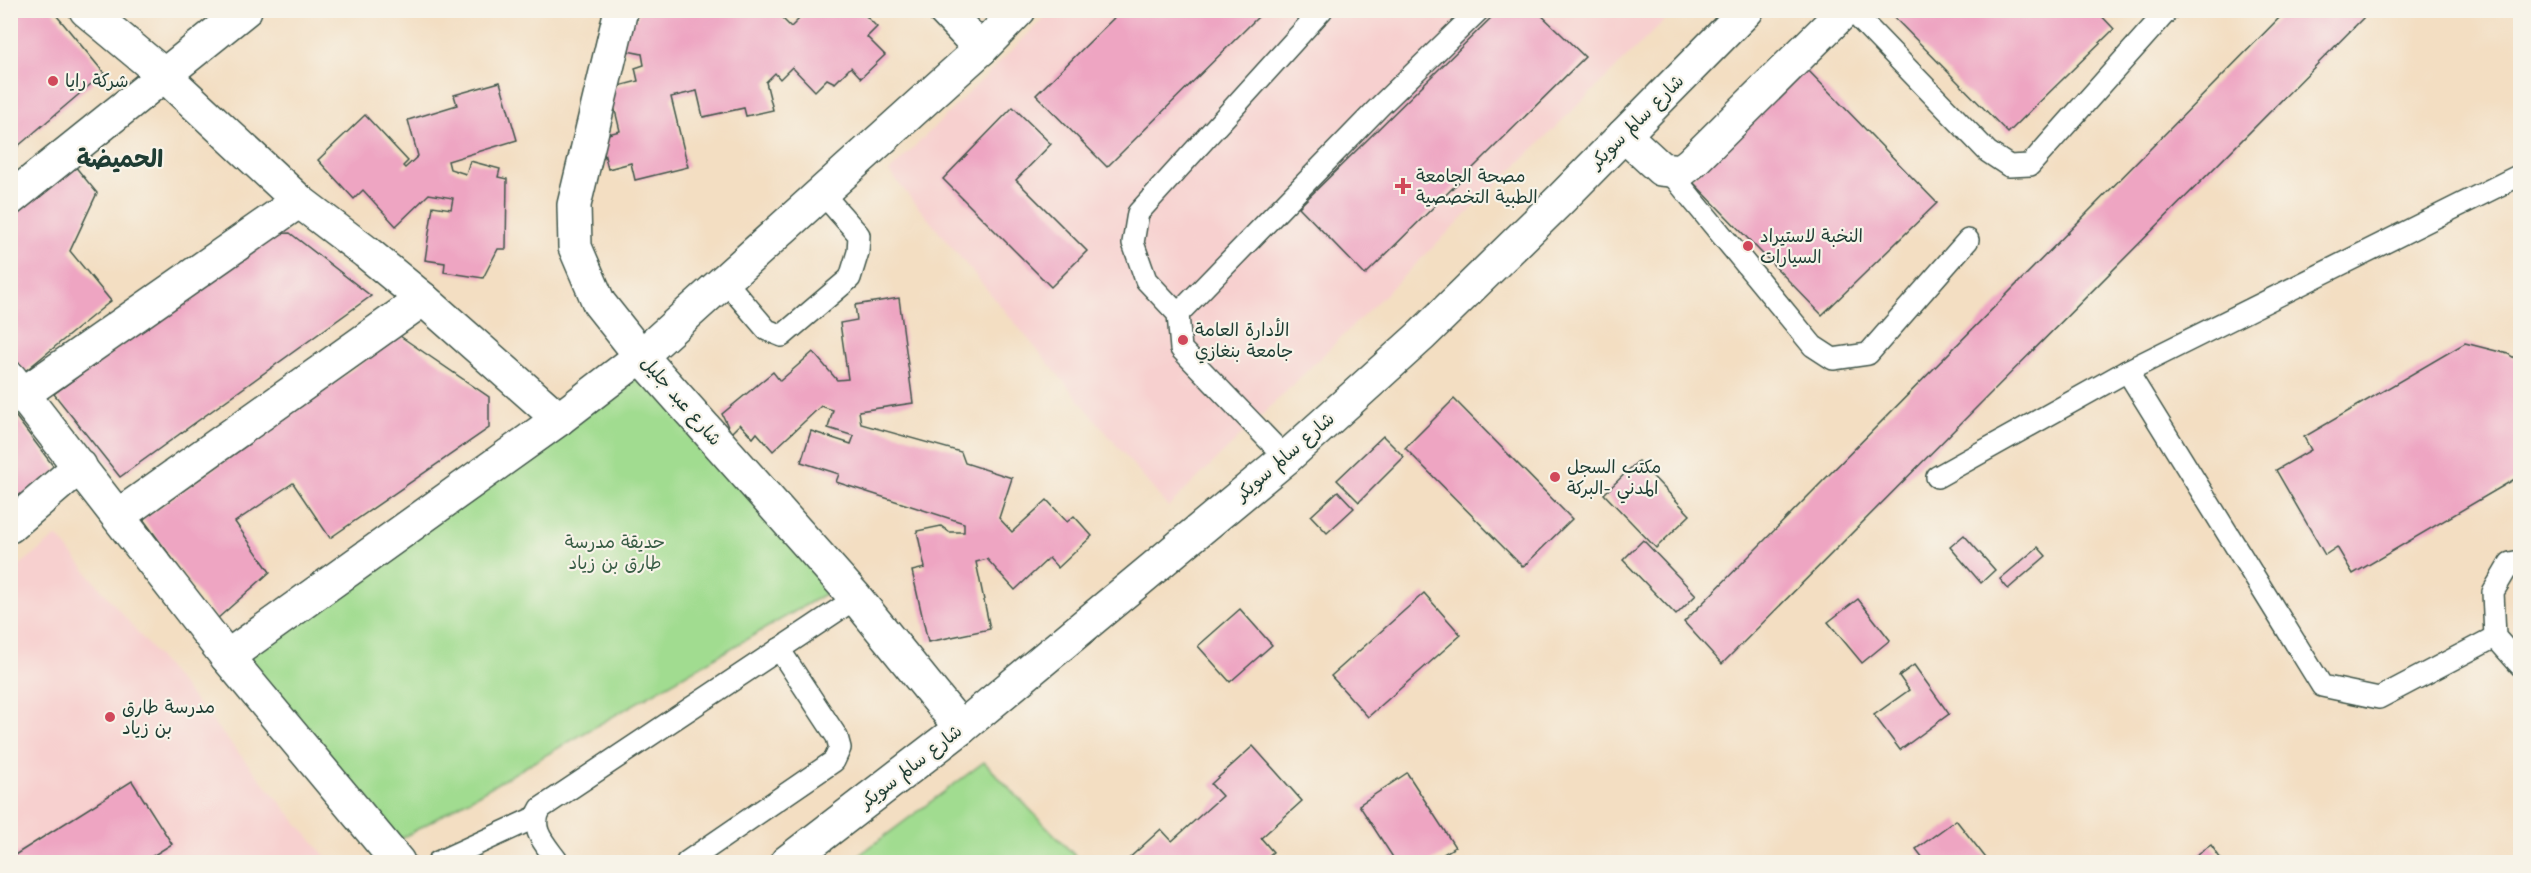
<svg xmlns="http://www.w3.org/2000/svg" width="2531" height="873" font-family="'Comic Neue','Playpen Sans Arabic',sans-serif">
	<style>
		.built { fill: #f7d0cf }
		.green { fill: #a1dc90; stroke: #608c62; stroke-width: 1.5 }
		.building { fill: #eea5c2 }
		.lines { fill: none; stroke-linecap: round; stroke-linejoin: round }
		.service-casing { stroke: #3f5549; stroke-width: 24 }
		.minor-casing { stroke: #3f5549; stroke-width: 36 }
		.tertiary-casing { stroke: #3f5549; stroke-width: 36 }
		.secondary-casing { stroke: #3f5549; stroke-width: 36 }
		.service { stroke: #fff; stroke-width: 21 }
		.minor { stroke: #fff; stroke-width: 33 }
		.tertiary { stroke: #fff; stroke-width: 33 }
		.secondary { stroke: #fff; stroke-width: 33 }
		.poi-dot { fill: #d1495b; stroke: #f7f3e8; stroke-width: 2 }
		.labels { text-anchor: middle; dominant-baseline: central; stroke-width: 4.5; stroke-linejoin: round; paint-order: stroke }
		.poi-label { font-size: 18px; fill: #1f3d34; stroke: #f7f3e8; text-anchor: start }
		.street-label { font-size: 18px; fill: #1f3d34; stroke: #f7f3e8 }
		.park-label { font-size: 18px; fill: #395d46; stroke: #f7f3e8 }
		.district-label { font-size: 24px; font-weight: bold; fill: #1f3d34; stroke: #f7f3e8 }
	</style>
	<rect width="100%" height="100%" fill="#f7f3e8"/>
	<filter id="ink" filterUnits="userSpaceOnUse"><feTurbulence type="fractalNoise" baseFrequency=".0167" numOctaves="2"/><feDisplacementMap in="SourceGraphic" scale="12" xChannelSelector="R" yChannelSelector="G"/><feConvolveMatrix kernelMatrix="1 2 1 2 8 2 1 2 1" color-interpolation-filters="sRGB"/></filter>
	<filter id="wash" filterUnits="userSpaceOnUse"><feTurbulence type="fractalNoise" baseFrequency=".008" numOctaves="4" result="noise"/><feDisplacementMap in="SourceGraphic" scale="24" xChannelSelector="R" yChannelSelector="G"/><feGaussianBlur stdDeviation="1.35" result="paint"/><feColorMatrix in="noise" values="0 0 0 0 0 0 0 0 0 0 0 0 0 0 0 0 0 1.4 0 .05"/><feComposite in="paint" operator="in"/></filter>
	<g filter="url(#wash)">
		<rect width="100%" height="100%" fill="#f3dec2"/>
		<g class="built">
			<path d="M1051 11H1674L1168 507 889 172Z"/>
			<path d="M57 536 330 862H11V572Z"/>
		</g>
		<g class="green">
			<path d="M641 358 837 587 392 844 234 657Z"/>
			<path d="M984 762 1081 862H850Z"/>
		</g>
		<g id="blocks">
			<g class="building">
				<path d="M10 10H52L104 73 10 153Z"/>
				<path d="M639 10H791L783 19 791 27 808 10H860L877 27 867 37 885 55 861 78 851 67 835 83 827 79 815 91 792 67 780 79 775 73 766 82 773 110 746 116 744 108 703 117 697 91 671 97 688 167 635 180 631 163 608 169 600 136 620 131 615 110 607 111 611 88 638 81 635 68 644 65 642 54 617 49 623 16 637 19Z"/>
				<path d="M1122 10H1265L1107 167 1036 95Z"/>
				<path d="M1499 10H1536L1585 57 1365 275 1299 207Z"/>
				<path d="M1887 10H2096L2114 29 2008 133Z"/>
				<path d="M2287 10H2371L1722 664 1684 622Z"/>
				<path d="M1805 67 1937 203 1822 315 1690 179Z"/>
				<path d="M500 82 517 140 448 161 450 169 466 174 470 161 500 169 498 177 507 179 506 249H498L483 278 444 272 445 263 425 260 433 206 451 209 453 198 429 194 396 226 363 190 354 199 318 160 365 115 408 161 403 166 405 168 418 156 408 120 457 105 454 95Z"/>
				<path d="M1013 107 1051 144 1016 180 1087 251 1051 287 943 179Z"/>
				<path d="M74 165 97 193 70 251 111 301 24 372 10 356V217Z"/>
				<path d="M290 233 371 296 120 477 54 394 273 234Z"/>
				<path d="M899 298 913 403 859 411 861 424 961 452 965 463 1012 478 999 518 1012 532 1047 500 1067 522 1074 516 1092 536 1058 568 1049 558 1015 590 987 559 976 562 990 629 928 642 912 571 925 568 917 531 941 526 949 532H964V523L836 482 839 474 801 462 811 431 851 444 854 436 828 428 833 410 821 406 773 451 757 433 753 438 740 424 731 433 722 414 773 372 780 381 813 352 837 380 848 379 840 323 857 320 855 305Z"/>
				<path d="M400 336 489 397V428L330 538 293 483 235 522 270 572 217 619 143 519Z"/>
				<path d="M2465 343 2508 354 2520 362V476L2353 574 2337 547 2325 555 2276 470 2311 450 2304 437Z"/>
				<path d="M1454 399 1572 519 1523 567 1405 448Z"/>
				<path d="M10 409 57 471 10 506Z"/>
				<path d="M1383 436 1404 457 1359 502 1337 480Z"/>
				<path d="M1638 461 1690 515 1656 548 1604 494Z"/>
				<path d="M1338 491 1354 508 1327 533 1311 516Z"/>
				<path d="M1964 535 1995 570 1981 583 1950 547Z"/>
				<path d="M1643 540 1696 595 1676 615 1623 560Z"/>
				<path d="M2038 547 2046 556 2008 589 2000 579Z"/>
				<path d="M1424 593 1461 635 1368 717 1331 676Z"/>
				<path d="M1858 599 1890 640 1862 663 1828 622Z"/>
				<path d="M1240 609 1272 645 1230 682 1198 646Z"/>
				<path d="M1914 665 1949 714 1900 750 1874 715 1909 690 1899 676Z"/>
				<path d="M1253 746 1302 801 1261 838 1273 852 1261 862H1125L1161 829 1172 841 1222 796 1211 784Z"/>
				<path d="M1407 773 1455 847 1431 862H1396L1359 805Z"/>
				<path d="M132 781 172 844 143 862H10V858Z"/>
				<path d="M1956 820 1989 862H1926L1916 849Z"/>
				<path d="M2211 845 2223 862H2200L2195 856Z"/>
			</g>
		</g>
	</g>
	<g filter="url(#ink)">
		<use href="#blocks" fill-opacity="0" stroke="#3f5549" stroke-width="1.5"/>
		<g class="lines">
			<defs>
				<g id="service">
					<path d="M1851 10 1988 152 2009 166 2030 165 2168 10"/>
					<path d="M1669 171 1813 346 1833 359 1868 354 1968 240"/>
					<path d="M726 282 767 330 782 336 850 278 858 252 859 235 822 193"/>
					<path d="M1178 314 1382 104 1479 10"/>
					<path d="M2127 371 2322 686 2379 698 2495 637"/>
					<path d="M1286 458 1181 349 1178 314 1146 280 1133 243 1138 213 1322 10"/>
					<path d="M1937 477 2127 371 2520 175"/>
					<path d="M2520 561 2510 563 2493 592 2495 637 2520 665"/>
					<path d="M438 862 536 817"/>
					<path d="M558 862C546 845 528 829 541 808L856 598"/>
					<path d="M687 862 834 761 840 748 837 737 779 649"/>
				</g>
				<g id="minor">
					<path d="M86 10 164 75 299 201 366 252 423 299 559 419"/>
					<path d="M621 10 574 205 575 247 599 303 641 356 856 598 961 728"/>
					<path d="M944 10 981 49"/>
					<path d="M1624 135 1661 169 1681 171 1691 163 1845 10"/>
					<path d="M10 199 245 10"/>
					<path d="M23 394 299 201"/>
					<path d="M118 516 423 299"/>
					<path d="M10 526 80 466"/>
					<path d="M227 657 559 419 641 356 981 49 1019 10"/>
				</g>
				<path id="tertiary" d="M787 862 961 728 1286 458 1422 335 1562 198 1747 10"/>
				<path id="secondary" d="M10 378 227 657 398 862"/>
			</defs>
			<use href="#service" class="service-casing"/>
			<use href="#minor" class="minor-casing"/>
			<use href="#tertiary" class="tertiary-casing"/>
			<use href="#secondary" class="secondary-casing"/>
			<use href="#service" class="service"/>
			<use href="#minor" class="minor"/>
			<use href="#tertiary" class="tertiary"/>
			<use href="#secondary" class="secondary"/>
		</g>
	</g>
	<g class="poi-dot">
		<circle cx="53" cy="81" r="6"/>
		<path d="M1400 177h6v6h6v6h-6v6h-6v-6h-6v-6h6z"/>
		<circle cx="1748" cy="246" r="6"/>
		<circle cx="1183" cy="340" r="6"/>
		<circle cx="1555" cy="477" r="6"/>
		<circle cx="110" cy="717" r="6"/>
	</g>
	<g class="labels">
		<g class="poi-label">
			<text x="65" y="81">شركة رايا</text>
			<text x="1416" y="176">مصحة الجامعة<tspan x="1416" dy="21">الطبية التخصصية</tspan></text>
			<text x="1760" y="236">النخبة لاستيراد<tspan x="1760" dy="21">السيارات</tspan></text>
			<text x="1195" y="330">الأدارة العامة<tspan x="1195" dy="21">جامعة بنغازي</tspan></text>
			<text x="1567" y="467">مكتب السجل<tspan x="1567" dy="21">المدني -البركة</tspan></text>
			<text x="122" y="707">مدرسة طارق<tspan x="122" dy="21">بن زياد</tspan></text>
		</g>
		<g class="street-label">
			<text transform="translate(1637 122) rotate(-45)">شارع سالم سويكر</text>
			<text transform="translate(681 401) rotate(49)">شارع عبد جليل</text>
			<text transform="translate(1285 457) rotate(-41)">شارع سالم سويكر</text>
			<text transform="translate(911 767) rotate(-38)">شارع سالم سويكر</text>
		</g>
		<g class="park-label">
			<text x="615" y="542">حديقة مدرسة<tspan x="615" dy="21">طارق بن زياد</tspan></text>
		</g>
		<g class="district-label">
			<text x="120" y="159">الحميضة</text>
		</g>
	</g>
	<rect width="2531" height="873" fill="none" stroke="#f7f3e8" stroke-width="36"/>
</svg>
